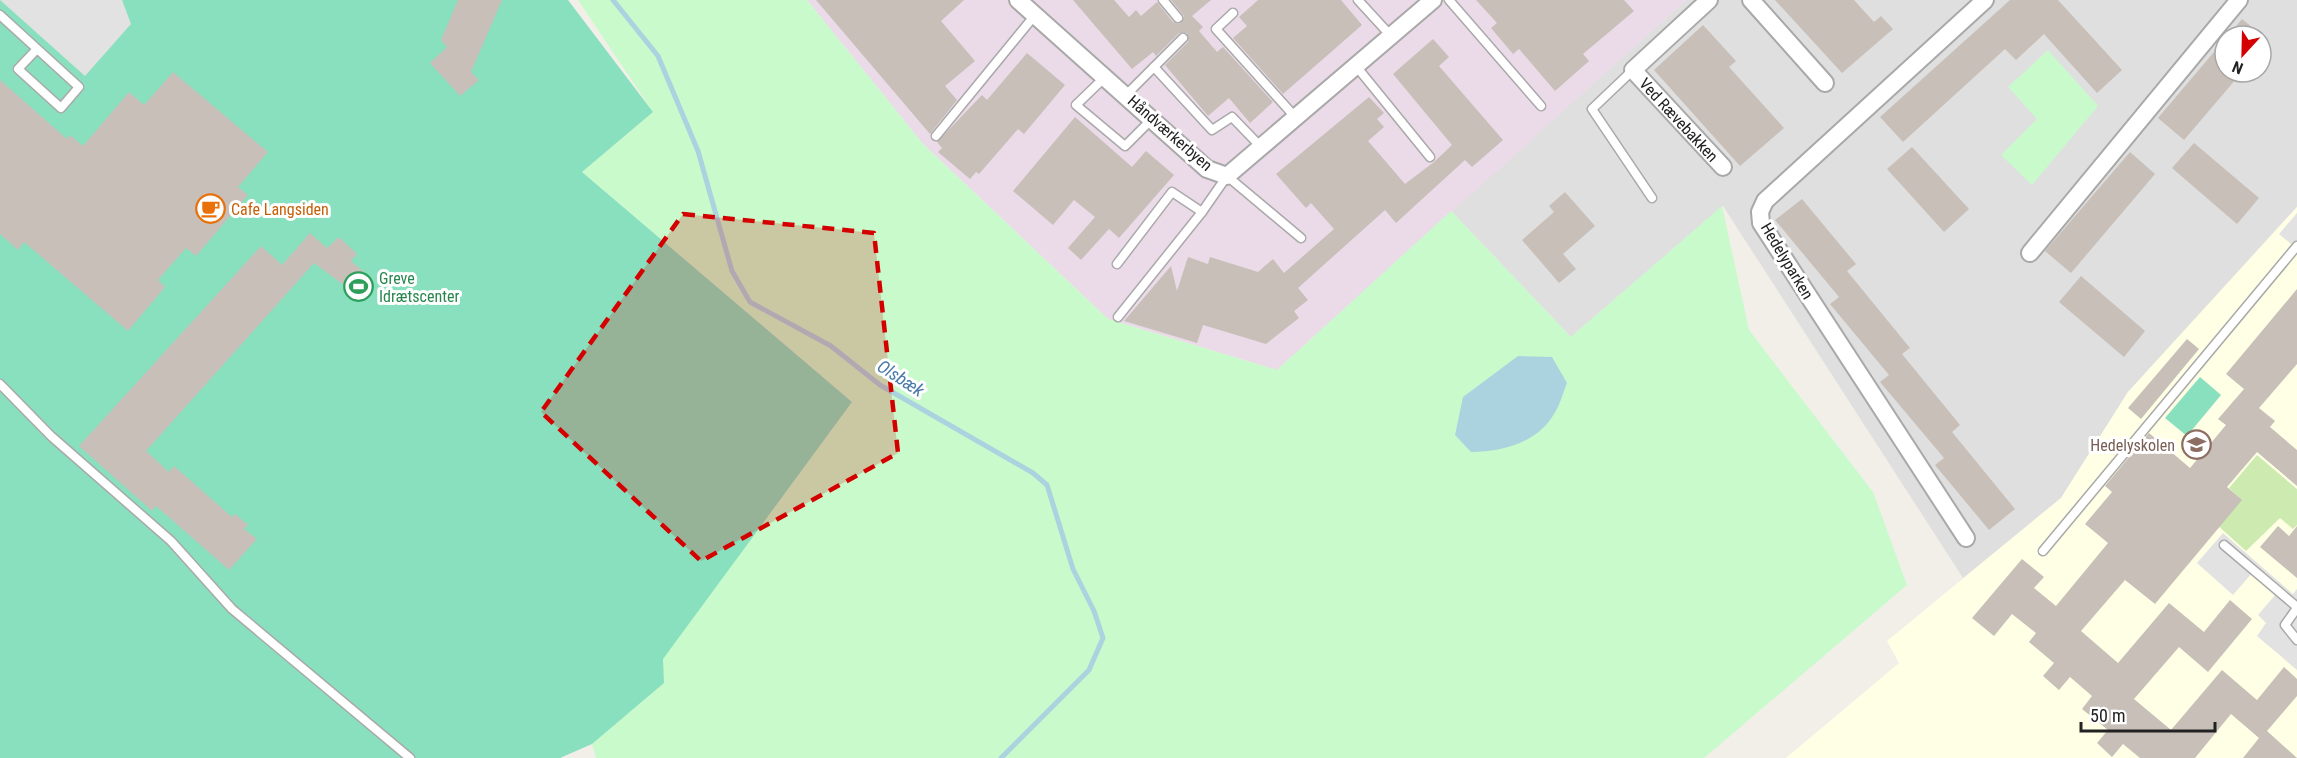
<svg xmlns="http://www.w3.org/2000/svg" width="2297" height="758" font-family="'Roboto Condensed',sans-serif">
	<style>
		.residential { fill: #e0dfdf; fill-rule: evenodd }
		.industrial { fill: #ebdbe8 }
		.education { fill: #ffffe5 }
		.grass { fill: #cdebb0 }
		.park { fill: #c8facc }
		.pitch { fill: #88e0be }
		.parking { fill: #e2e2e2 }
		.water { fill: #aad3df }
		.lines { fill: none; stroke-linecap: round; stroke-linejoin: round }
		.stream { stroke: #aad3df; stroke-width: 5 }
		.building { fill: #c7bfb8 }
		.lane-casing { stroke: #a9a9a9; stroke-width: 11 }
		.street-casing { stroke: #a9a9a9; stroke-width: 20 }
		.lane { stroke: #fff; stroke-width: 8 }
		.street { stroke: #fff; stroke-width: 16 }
		.marked { fill: #d40000; fill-opacity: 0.2; stroke: #d40000; stroke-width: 4.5; stroke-dasharray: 12 8; stroke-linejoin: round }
		.labels { text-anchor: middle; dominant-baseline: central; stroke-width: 6; stroke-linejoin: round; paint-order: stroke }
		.street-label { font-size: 16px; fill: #222; stroke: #fff }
		.food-label { font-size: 16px; fill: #c56008; stroke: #fff; text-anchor: start }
		.leisure-label { font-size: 16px; fill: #27864d; stroke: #fff; text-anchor: start }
		.education-label { font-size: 16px; fill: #785e54; stroke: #fff; text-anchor: end }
		.water-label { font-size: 18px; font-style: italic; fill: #4a7aab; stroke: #fff }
	</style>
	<rect width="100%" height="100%" fill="#f2efe9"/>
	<path class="residential" d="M1686 0H2297V207L2128 392 2061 498 1963 578 1723 206 1571 337 1451 211ZM2225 36H2261V72H2225Z"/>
	<path class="industrial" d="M807 0H1686L1277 370 1108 319 923 144Z"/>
	<path class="education" d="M2297 207V758H1786L1899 663 1887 641 2061 498 2128 392Z"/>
	<path class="grass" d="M2257 455 2297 489V525L2293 529 2280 518 2246 551 2216 524 2239 498 2229 488Z"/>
	<g class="park">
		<path d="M578 0H807L923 144 1108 319 1277 370 1451 211 1571 337 1722 206 1749 330 1873 492 1907 585 1704 758H596L592 744 664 683 662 659 852 402 582 172 653 112Z"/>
		<path d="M2048 50 2098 106 2032 185 2001 155 2037 119 2008 87Z"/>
	</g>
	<g class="pitch">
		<path d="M0 0H568L653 112 582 172 852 402 663 659 664 683 592 744 560 758H0Z"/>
		<path d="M2200 377 2221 395 2187 436 2165 418Z"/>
	</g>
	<g class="parking">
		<path d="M0 0H122L131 24 85 76Z"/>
		<path d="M2297 213V249L2279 234Z"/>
		<path d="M2223 533 2293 594 2297 589V670L2257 636 2266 623 2258 615 2276 594 2252 573 2233 595 2197 563Z"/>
	</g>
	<path class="water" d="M1518 356 1552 357 1567 383C1563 393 1560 405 1554 414 1537 443 1502 452 1471 452L1455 435 1463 397Z"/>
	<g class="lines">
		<path class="stream" d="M613 0 658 56 698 151 732 271 750 302 831 346 880 385 1033 473 1047 485 1073 569 1094 611 1103 638 1089 670 1001 758"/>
	</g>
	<g class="building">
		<path d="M458 0H502L471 72 479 80 460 96 430 63 447 47 441 40Z"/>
		<path d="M816 0H964L941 21 975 61 945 86 957 100 930 134Z"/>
		<path d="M1073 0H1114L1129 17 1136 10 1141 16 1157 2 1173 22 1179 24 1182 22 1184 16 1171 0H1211L1192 16 1203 27 1199 31 1217 52 1223 47 1273 102 1250 123 1229 98 1208 116 1165 65 1188 42 1187 33H1179L1156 56 1153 52 1132 69Z"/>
		<path d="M1258 0H1341L1362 25 1283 94 1233 38 1247 26 1239 17Z"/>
		<path d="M1476 0H1624L1634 11 1583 54 1589 61 1555 91 1519 49 1513 54 1491 28 1497 23Z"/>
		<path d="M1775 0H1854L1874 22 1881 16 1893 29 1842 73Z"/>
		<path d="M2010 0H2058L2122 70 2097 93 2044 34 2016 60 2005 49 1903 142 1880 117Z"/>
		<path d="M2242 19 2263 36H2228Z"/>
		<path d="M1703 25 1736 61 1729 67 1784 128 1740 166 1654 70Z"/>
		<path d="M1433 39 1449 57 1439 66 1503 140 1472 167 1465 160 1396 223 1385 210 1298 288 1308 300 1294 311 1299 318 1266 344 1203 325 1197 343 1124 321 1171 266 1177 291 1188 257 1208 264 1210 257 1258 272 1273 259 1284 273 1334 229 1311 203 1306 208 1276 174 1369 97 1384 113 1377 119 1384 127 1368 141 1405 184 1434 162 1452 145 1393 74Z"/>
		<path d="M2225 39V72H2242L2184 140 2158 118Z"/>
		<path d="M1027 53 1065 85 1024 134 1018 129 979 174 976 172 970 179 938 152 942 148 937 142 982 95 987 100Z"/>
		<path d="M173 72 268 152 238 187 248 195 196 256 186 248 158 280 165 287 128 331 24 242 18 250 0 234V80L67 139 70 135 83 146 129 92 144 105Z"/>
		<path d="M1075 117 1132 167 1146 151 1174 175 1119 238 1109 229 1081 260 1068 248 1095 217 1074 200 1053 225 1013 191Z"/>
		<path d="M2194 143 2259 198 2237 224 2172 168Z"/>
		<path d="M1912 147 1969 209 1944 232 1887 169Z"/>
		<path d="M2130 152 2155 174 2071 273 2045 251Z"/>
		<path d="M1565 192 1595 226 1563 254 1576 269 1559 283 1522 240 1554 212 1549 206Z"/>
		<path d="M1802 199 1856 264 1847 271 1910 348 1902 354 1960 425 1952 432 2015 509 1989 530 1935 465 1944 458 1880 382 1889 375 1830 304 1839 297 1775 220Z"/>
		<path d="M310 233 327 248 339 237 357 254 351 261 364 272 349 289 314 263 146 451 169 472 174 466 232 517 235 514 248 525 244 529 257 539 229 570 156 506 152 511 79 446 261 246 282 265Z"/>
		<path d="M2081 276 2145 331 2124 357 2059 302Z"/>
		<path d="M2297 289V364L2259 408 2275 421 2270 427 2297 450V486L2257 452 2227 487 2242 500 2155 604 2125 580 2081 631 2118 663 2169 603 2204 632 2230 600 2252 619 2208 672 2179 647 2134 699 2171 730 2222 670 2257 700 2284 667 2297 679V696L2267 731 2297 758H2243L2259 738 2231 714 2195 758H2140L2123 744 2112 757 2097 743 2108 730 2082 709 2092 696 2070 677 2059 690 2043 676 2054 663 2029 642 2036 633 2012 614 1994 636 1972 618 2022 559 2044 577 2034 588 2056 606 2108 543 2085 524 2112 492 2105 486 2149 433 2190 468 2226 425 2218 419 2244 389 2226 374Z"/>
		<path d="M2187 339 2199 349 2141 419 2128 408Z"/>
		<path d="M2278 526 2289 536 2297 526V578L2260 547Z"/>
	</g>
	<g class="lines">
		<defs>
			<g id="lane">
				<path d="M1163 0 1178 18"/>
				<path d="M1358 0 1391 36"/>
				<path d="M1449 0 1541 106"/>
				<path d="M1233 13 1216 29 1296 118"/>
				<path d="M0 15 79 87 61 108 18 69 37 49"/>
				<path d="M1356 66 1430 157"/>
				<path d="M1154 67 1212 130 1232 117 1261 147"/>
				<path d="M1633 70 1592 109 1652 198"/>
				<path d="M1104 78 1076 105 1125 146 1152 119"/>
				<path d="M1126 95 1183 38"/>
				<path d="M936 136 1035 15"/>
				<path d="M1117 264 1172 192 1202 212"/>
				<path d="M1118 317 1202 212 1227 176 1301 238"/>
				<path d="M0 384 51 436 171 541 232 609 410 758"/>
				<path d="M2224 545 2297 607"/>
				<path d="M2043 551 2297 246"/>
				<path d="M2297 608 2285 625 2297 640"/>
			</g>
			<g id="street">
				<path d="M1018 0 1207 169 1227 176 1433 0"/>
				<path id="s1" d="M1709 0 1633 70 1723 167"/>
				<path d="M1751 0 1825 83"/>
				<path d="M2030 253 2239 0"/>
				<path d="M1966 538 1761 223 1760 212 1765 201 1985 0"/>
			</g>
		</defs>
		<use href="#lane" class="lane-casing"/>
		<use href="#street" class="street-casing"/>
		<use href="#lane" class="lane"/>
		<use href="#street" class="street"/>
	</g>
	<path class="marked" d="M683 214 874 233 898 453 701 561 541 412Z"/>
	<defs>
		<symbol id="cafe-ring" viewBox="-11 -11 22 22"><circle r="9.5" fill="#fff" stroke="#e8710a" stroke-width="1.5"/><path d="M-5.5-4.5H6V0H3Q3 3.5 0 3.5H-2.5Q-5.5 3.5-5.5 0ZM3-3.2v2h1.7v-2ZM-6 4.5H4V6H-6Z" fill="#e8710a"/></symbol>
		<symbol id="stadium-ring" viewBox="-11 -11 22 22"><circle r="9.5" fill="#fff" stroke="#2e9e5b" stroke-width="1.5"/><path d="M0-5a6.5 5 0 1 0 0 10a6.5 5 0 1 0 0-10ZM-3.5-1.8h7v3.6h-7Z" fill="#2e9e5b"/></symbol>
		<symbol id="school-ring" viewBox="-11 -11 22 22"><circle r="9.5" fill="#fff" stroke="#8d6e63" stroke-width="1.5"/><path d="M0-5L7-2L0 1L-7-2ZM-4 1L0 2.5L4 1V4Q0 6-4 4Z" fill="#8d6e63"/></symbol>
	</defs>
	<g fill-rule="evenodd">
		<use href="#cafe-ring" x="194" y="192" width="33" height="33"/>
		<use href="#stadium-ring" x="342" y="270" width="33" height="33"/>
		<use href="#school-ring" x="2180" y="428" width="33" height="33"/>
	</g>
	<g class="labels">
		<g class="street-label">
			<text stroke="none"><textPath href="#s1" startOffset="171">Ved Rævebakken</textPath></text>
			<text transform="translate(1170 133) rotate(41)">Håndværkerbyen</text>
			<text transform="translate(1787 261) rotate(59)">Hedelyparken</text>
		</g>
		<g class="food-label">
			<text x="231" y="209">Cafe Langsiden</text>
		</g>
		<g class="leisure-label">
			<text x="379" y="278">Greve<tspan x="379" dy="18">Idrætscenter</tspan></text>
		</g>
		<g class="education-label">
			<text x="2175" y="445">Hedelyskolen</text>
		</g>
		<g class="water-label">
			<text transform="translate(901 378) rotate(33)">Olsbæk</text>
		</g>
	</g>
	<g transform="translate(2243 54) rotate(202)"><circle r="28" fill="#ffffff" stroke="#a7a7a7" stroke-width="1.5"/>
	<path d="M0-4.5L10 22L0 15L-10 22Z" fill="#d40000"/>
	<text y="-9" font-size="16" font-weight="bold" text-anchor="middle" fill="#222222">N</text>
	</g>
	<path d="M2081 722v9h134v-9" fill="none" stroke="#222222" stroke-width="3"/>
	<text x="2090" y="722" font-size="18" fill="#222222" stroke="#ffffff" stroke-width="4.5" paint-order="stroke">50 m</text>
</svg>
